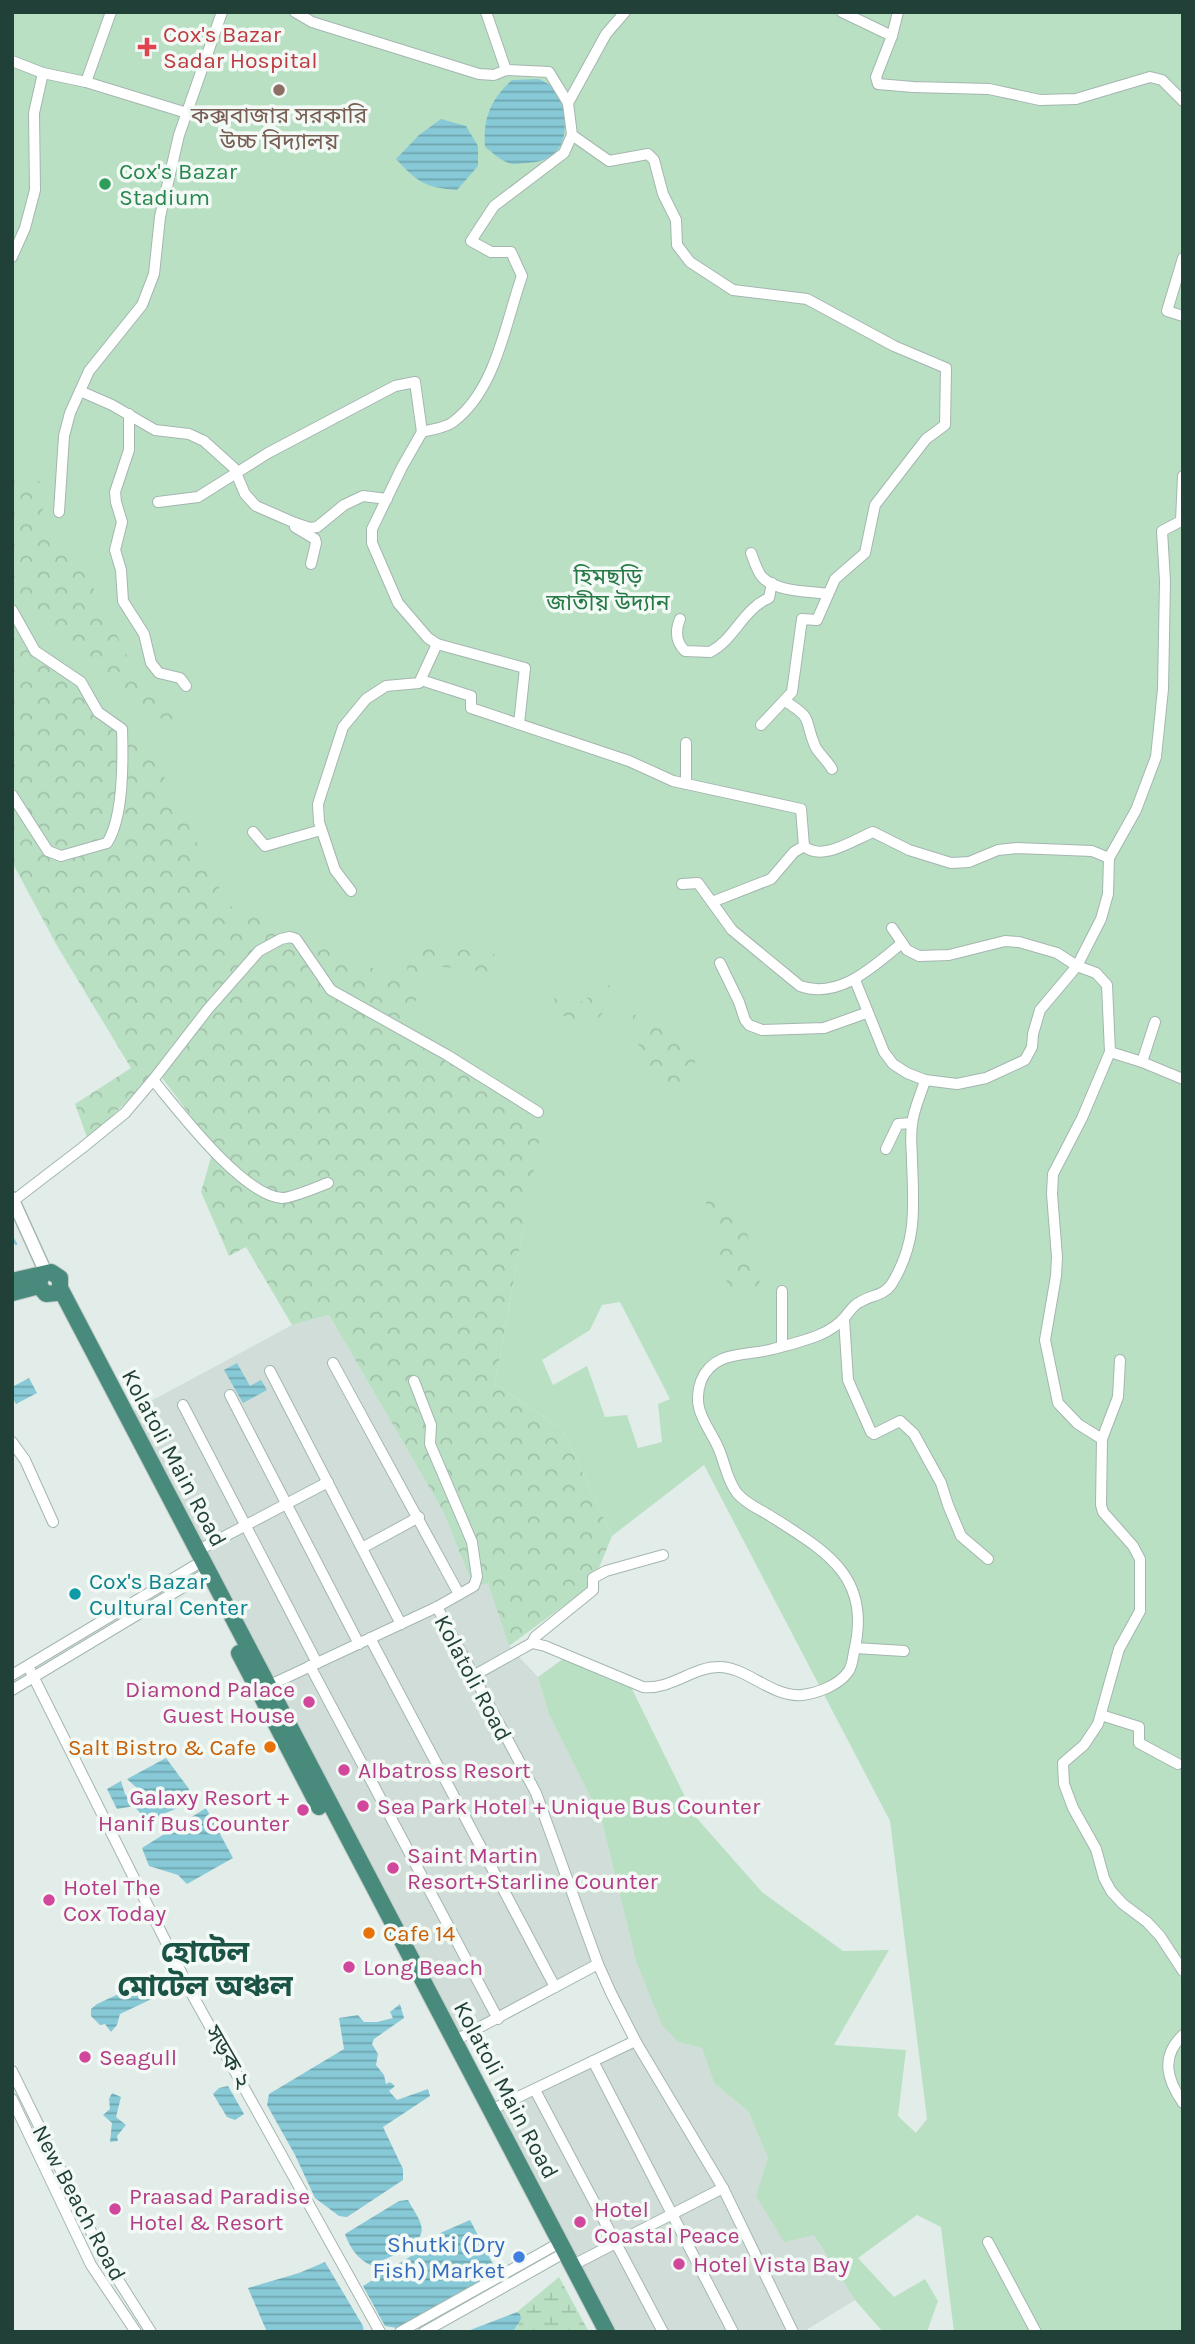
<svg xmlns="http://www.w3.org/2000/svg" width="1195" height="2344" font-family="Karla,'Noto Sans Bengali',sans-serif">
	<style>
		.built { fill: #d0ddd8 }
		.green { fill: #bae0c4; fill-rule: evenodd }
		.forest { fill: url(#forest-crowns) }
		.wetland { fill: url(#wetland-marsh) }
		.water { fill: url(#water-rules) }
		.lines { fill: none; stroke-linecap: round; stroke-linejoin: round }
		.stream { stroke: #87c9d6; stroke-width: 2.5 }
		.minor-casing { stroke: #a4b6b0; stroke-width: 12 }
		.tertiary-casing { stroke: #a4b6b0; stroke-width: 15 }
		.trunk-casing { stroke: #c1cac7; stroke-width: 18 }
		.minor { stroke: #fff; stroke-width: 10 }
		.tertiary { stroke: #fff; stroke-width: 12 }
		.trunk { stroke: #488a7b; stroke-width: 16 }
		.health-dot { fill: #e0444e; stroke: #f3faf6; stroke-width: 2.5 }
		.education-dot { fill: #8d6e63; stroke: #f3faf6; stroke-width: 2.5 }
		.leisure-dot { fill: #2e9e5b; stroke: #f3faf6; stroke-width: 2.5 }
		.culture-dot { fill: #0f9aa8; stroke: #f3faf6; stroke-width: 2.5 }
		.hotel-dot { fill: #d1479c; stroke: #f3faf6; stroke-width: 2.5 }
		.food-dot { fill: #e8710a; stroke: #f3faf6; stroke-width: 2.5 }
		.shop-dot { fill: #3f7fe0; stroke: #f3faf6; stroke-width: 2.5 }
		.labels { text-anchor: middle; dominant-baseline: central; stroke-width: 7; stroke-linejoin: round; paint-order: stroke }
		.health-label { font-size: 23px; fill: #be3a42; stroke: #f3faf6; text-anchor: start }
		.education-label { font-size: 23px; fill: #785e54; stroke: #f3faf6 }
		.leisure-label { font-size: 23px; fill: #27864d; stroke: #f3faf6; text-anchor: start }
		.park-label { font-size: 23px; fill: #287948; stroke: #f3faf6 }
		.street-label { font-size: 23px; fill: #214038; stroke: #f3faf6 }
		.culture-label { font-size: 23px; fill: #0d838f; stroke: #f3faf6; text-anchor: start }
		.hotel-label { font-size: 23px; fill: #b23c85; stroke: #f3faf6; text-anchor: start }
		.food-label { font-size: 23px; fill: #c56008; stroke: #f3faf6; text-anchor: end }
		.shop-label { font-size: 23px; fill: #366cbe; stroke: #f3faf6; text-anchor: end }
		.district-label { font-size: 30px; font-weight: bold; fill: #1b5346; stroke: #f3faf6 }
	</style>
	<defs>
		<pattern id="forest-crowns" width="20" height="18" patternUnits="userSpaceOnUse" patternTransform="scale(1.75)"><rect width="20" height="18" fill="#bae0c4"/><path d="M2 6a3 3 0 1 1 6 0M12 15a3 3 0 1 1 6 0" fill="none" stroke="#a0c1a9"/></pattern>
		<pattern id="wetland-marsh" width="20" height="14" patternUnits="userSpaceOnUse" patternTransform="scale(1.75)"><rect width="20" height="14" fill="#bae0c4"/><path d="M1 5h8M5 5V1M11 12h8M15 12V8" fill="none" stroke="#a0c1a9"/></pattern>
		<pattern id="water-rules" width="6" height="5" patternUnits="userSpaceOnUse" patternTransform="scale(1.75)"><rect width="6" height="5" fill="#87c9d6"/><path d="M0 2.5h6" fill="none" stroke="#6ea5af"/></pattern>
	</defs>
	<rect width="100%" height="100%" fill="#e2ede9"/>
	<path class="built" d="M329 1315 443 1511 473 1586 488 1582 509 1646 538 1677 548 1712 601 1818 636 1961 678 2042 702 2048 714 2083 748 2111 768 2158 757 2196 814 2235 855 2300 803 2332H604L489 2112 636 2038 600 1965 453 2042 125 1415 292 1325Z"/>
	<path class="green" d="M12 12H1183V2332H954L941 2227 917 2215 858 2258 894 2297 925 2279 938 2301 927 2332H883L855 2300 814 2235 784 2242 756 2196 768 2158 748 2111 714 2083 702 2048 678 2042 662 2025 636 1961 601 1818 548 1712 538 1677 567 1656 630 1685 694 1815 762 1892 843 1951 889 1950 834 2045 906 2050 898 2116 916 2133 927 2119 890 1821 704 1465 612 1536 562 1429 495 1384 524 1224 12 720ZM620 1302 670 1399 658 1404 662 1442 638 1448 627 1415 605 1417 587 1366 553 1385 542 1360 590 1330 602 1305Z"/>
	<g class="forest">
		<path d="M12 458 14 472 46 484 39 537 73 547 138 678 185 723 175 726 114 692 80 653 31 607 12 610Z"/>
		<path d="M12 629 20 641 79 684 121 730 144 736 228 905 405 982 411 942 506 956 495 975 468 969 431 966 405 1025 461 1059 543 1120 495 1384 562 1429 612 1536 592 1585 509 1646 488 1583 473 1586 443 1511 329 1315 292 1325 246 1247 229 1256 201 1192 214 1147 157 1071 88 1140 75 1104 131 1068 56 944 12 862Z"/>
		<path d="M618 980 613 1001 594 1023 571 1021 554 1009 555 990 576 1005Z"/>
		<path d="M633 1014 656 1026 673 1018 697 1054 693 1070 669 1093 648 1063 631 1030Z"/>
		<path d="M700 1181 742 1213 762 1291 731 1298Z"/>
	</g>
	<path class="wetland" d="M559 2277 589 2332H513L518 2325 520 2314 517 2312Z"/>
	<g class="water">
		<path d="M539 79 556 88C570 121 572 162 526 163 521 163 513 165 509 163 501 161 492 152 485 147 483 119 490 100 512 80Z"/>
		<path d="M441 119 466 126 478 146V166L457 190C426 188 417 182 396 159L419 135Z"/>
		<path d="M237 1363 250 1386 261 1380 267 1390 243 1403 224 1370Z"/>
		<path d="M29 1378 37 1393 16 1404 12 1397V1387Z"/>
		<path d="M166 1758 189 1789 190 1807H180L147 1821 134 1806 117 1809 107 1789 121 1781 125 1794 131 1801 139 1799V1790L127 1779Z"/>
		<path d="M206 1808 233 1858 187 1884 178 1875 149 1866 142 1848Z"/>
		<path d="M151 1979 157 1985 159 1993 156 1997 120 2014 117 2025 111 2032 105 2024 100 2025 91 2016V2009L97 2004Z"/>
		<path d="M400 2004 404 2018 374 2039 372 2044 378 2054 376 2065 384 2075 386 2084 390 2082 395 2086 389 2091 397 2100 428 2089 430 2096 383 2127 403 2169V2180L347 2217 339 2216 315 2198 295 2155 267 2105 269 2094 344 2049 339 2018 358 2015 364 2022H377L393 2018 390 2012Z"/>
		<path d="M228 2086 244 2114 235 2120 227 2117 213 2094 219 2088Z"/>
		<path d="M112 2093 121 2097 116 2117 126 2125 117 2136 118 2141 110 2142 112 2123 103 2115 110 2109 109 2099Z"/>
		<path d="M408 2200C412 2208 419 2217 421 2225 427 2244 394 2255 381 2261L378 2268C361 2263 351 2251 345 2234L399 2201Z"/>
		<path d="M470 2220 494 2266 490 2270 493 2276 397 2328 385 2326 363 2286 440 2238 438 2234Z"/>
		<path d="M325 2262 363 2326 364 2332H267L248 2288 299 2273Z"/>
		<path d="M517 2312 520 2314 521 2319 513 2332H465Z"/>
	</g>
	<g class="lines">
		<path class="stream" d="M12 1237 16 1244"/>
		<defs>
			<g id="minor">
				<path d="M295 12 312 22 479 74 494 75 506 70 549 72 568 103"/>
				<path d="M486 12 506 70"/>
				<path d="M625 12 606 34 568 103 572 135 609 161 648 154 654 160 663 194 676 220 677 245 690 262 733 290 807 299 894 346 946 368 945 425 926 439 875 505 865 553 835 579 817 620 802 619 792 692 761 725"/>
				<path d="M842 12 892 36 876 77 878 84 913 87 989 89 1040 100 1076 99 1150 77 1162 80 1183 101"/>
				<path d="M892 36 898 12"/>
				<path d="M12 61 43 73 86 82 187 113"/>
				<path d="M86 82 111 12"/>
				<path d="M12 257 25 228 35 190 34 113 43 73"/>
				<path d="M1183 258 1167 311 1183 316"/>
				<path d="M80 391 112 405 155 430 189 434 204 441 234 468 245 494 256 506 295 523 310 528 317 527 344 505 363 496 387 499"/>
				<path d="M129 414V450L115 492 116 502 122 522 115 550 121 570 123 601 144 634 151 663 159 673 180 678 186 686"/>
				<path d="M1183 476 1181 521 1162 531 1165 581 1163 689 1156 757 1136 810 1109 858 1108 894 1101 919 1077 966 1096 973 1107 985 1110 1052 1142 1062 1183 1079"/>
				<path d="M158 502 198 497 268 453 395 386 415 382 422 432C432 429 446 428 453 422 496 390 505 324 522 276L511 252H491L471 241 494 206 564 153 572 135"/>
				<path d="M59 512 64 436 70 413 89 371 142 305 154 274 160 217 179 135 222 12"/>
				<path d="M295 527 315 539 316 543 311 564"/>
				<path d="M751 553C754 560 757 572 763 578 778 592 808 591 828 594"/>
				<path d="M12 610 35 651 81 682 98 712 122 729C123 760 124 817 107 843L61 856 48 851 12 795"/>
				<path d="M680 619C675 631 676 642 685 651L710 652C734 640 743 609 769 598L772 583"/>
				<path d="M437 644 525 668 519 724"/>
				<path d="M421 680 471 696V708L629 761 673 781 801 809 804 846"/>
				<path d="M785 701C815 720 803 718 815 746 818 753 827 760 832 769"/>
				<path d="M686 743V784"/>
				<path d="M253 832 265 846 321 830"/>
				<path d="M682 884 698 883 732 930 800 986C839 1000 874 966 902 943"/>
				<path d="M351 891 335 870 319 822 318 804 343 727 366 699 386 686 419 683 437 644 428 638 398 603 372 543V529L402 467 422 432"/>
				<path d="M712 902 771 879 794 852 804 846C822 862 853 840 873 832L909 850 951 863 969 862 998 850 1017 848 1092 851 1109 858"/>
				<path d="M720 963 739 1002 745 1020 749 1025 762 1030 824 1028 866 1013"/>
				<path d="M855 980 884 1052 893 1064 907 1073 925 1080 957 1084 986 1078 1025 1060 1032 1047 1033 1034 1040 1010 1077 966 1057 953 1019 942 1005 941 949 955 919 956 907 950 892 928"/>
				<path d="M1110 1052 1082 1118 1053 1174 1052 1194 1057 1257 1056 1276 1045 1340 1058 1403 1078 1424 1102 1439 1101 1505 1103 1512 1133 1546 1140 1559V1611L1119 1649 1098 1724 1084 1745 1063 1763 1064 1784 1073 1808 1096 1849 1104 1878 1111 1891 1123 1904 1147 1922 1160 1936 1183 1971"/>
				<path d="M1142 1062 1155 1022"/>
				<path d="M153 1080 208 1009 259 951 281 939 290 937 296 939 331 990 447 1055 538 1112"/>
				<path d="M886 1149 898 1124 912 1123"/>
				<path d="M13 1201 82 1148 125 1113 153 1080C179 1111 242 1195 282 1198 292 1198 317 1187 328 1183"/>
				<path d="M844 1319 848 1380 871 1432 874 1434 900 1421 914 1434 941 1483 948 1505 961 1536 988 1559"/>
				<path d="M782 1346V1291"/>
				<path d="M333 1363 459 1594"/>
				<path d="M270 1371 401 1624"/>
				<path d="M230 1395 359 1644"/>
				<path d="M183 1405 317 1663"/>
				<path d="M1102 1439 1118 1397 1120 1360"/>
				<path d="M12 1442 25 1460 53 1522"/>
				<path d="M362 1548 419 1517"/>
				<path d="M197 1551 328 1482"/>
				<path d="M437 1607 536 1793 598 1964 611 1993 636 2042 723 2188 793 2332"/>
				<path d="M370 1638 555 1987"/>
				<path d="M532 1643 535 1637 593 1590V1578L606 1571 663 1555"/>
				<path d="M855 1648 904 1651"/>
				<path d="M28 1666 193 1996 380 2332"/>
				<path d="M310 1666 498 2019"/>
				<path d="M12 1675 194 1566"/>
				<path d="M473 1676 532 1643 545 1646 643 1687C671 1690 693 1667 718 1667 746 1666 772 1698 802 1695 818 1693 839 1685 848 1672 852 1667 853 1658 854 1652 872 1577 827 1552 772 1517 760 1509 747 1505 737 1493 726 1479 725 1461 717 1445 707 1424 691 1408 701 1381 713 1351 744 1356 769 1350 785 1346 804 1341 819 1335 829 1331 838 1325 845 1317 850 1311 853 1305 860 1302 871 1295 883 1296 891 1285 917 1244 914 1208 912 1162 912 1150 910 1137 912 1125 913 1110 921 1095 925 1080"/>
				<path d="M268 1686 437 1607 474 1586 477 1577 472 1542 430 1444 431 1425 414 1381"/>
				<path d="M12 1690 200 1577"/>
				<path d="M1101 1715 1139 1727V1743L1178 1764"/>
				<path d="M1183 2035C1160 2057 1167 2080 1183 2103"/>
				<path d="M454 2041 598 1964"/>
				<path d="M593 2061 733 2332"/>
				<path d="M12 2071 103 2256 151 2332"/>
				<path d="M535 2090 663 2332"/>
				<path d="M12 2099 91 2265 136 2332"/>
				<path d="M491 2110 633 2042H636"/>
				<path d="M988 2242 1036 2332"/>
				<path d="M573 2265 723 2188"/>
				<path d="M400 2332 552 2247"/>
				<path d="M424 2332 557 2257"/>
			</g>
			<path id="tertiary" d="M12 1198 46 1273"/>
			<g id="trunk">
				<path d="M12 1281 51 1272 60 1278V1288L56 1293 46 1294 39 1286 41 1276"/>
				<path d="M60 1288 607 2332"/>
				<path d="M12 1293 39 1286"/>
				<path d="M239 1653 319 1807"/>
			</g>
		</defs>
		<use href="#minor" class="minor-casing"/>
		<use href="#tertiary" class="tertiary-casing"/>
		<use href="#trunk" class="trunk-casing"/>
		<use href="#minor" class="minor"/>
		<use href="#tertiary" class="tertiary"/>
		<use href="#trunk" class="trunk"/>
	</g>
	<path class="health-dot" d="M143.5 36.5h7v7h7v7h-7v7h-7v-7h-7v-7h7z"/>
	<circle class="education-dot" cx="279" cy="90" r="7"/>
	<circle class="leisure-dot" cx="105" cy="184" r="7"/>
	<circle class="culture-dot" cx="75" cy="1594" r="7"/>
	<g class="hotel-dot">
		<circle cx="309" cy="1702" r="7"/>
		<circle cx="344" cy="1770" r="7"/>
		<circle cx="363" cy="1806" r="7"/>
		<circle cx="303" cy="1810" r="7"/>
		<circle cx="393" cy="1868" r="7"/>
		<circle cx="49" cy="1900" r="7"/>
		<circle cx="349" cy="1967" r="7"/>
		<circle cx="85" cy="2057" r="7"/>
		<circle cx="115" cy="2209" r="7"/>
		<circle cx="580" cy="2222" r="7"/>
		<circle cx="679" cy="2264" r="7"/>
	</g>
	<g class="food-dot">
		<circle cx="270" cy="1747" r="7"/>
		<circle cx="369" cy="1933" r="7"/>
	</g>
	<circle class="shop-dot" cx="519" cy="2257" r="7"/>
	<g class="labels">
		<g class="health-label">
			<text x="163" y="34">Cox's Bazar<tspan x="163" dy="26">Sadar Hospital</tspan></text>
		</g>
		<g class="education-label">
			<text x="279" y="115">কক্সবাজার সরকারি<tspan x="279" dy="26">উচ্চ বিদ্যালয়</tspan></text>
		</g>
		<g class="leisure-label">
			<text x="119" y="171">Cox's Bazar<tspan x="119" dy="26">Stadium</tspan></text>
		</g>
		<g class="park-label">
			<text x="608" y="576">হিমছড়ি<tspan x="608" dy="26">জাতীয় উদ্যান</tspan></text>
		</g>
		<g class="street-label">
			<text transform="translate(174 1458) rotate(62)">Kolatoli Main Road</text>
			<text transform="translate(473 1678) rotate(62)">Kolatoli Road</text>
			<text transform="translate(228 2057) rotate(60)">সড়ক ২</text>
			<text transform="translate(506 2090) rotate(62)">Kolatoli Main Road</text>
			<text transform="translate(79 2203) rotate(62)">New Beach Road</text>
		</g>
		<g class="culture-label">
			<text x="89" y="1581">Cox's Bazar<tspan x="89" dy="26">Cultural Center</tspan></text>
		</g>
		<g class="hotel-label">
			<text x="295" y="1689" text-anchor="end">Diamond Palace<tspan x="295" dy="26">Guest House</tspan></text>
			<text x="358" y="1770">Albatross Resort</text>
			<text x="289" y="1797" text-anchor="end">Galaxy Resort +<tspan x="289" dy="26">Hanif Bus Counter</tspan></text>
			<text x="377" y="1806">Sea Park Hotel + Unique Bus Counter</text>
			<text x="407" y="1855">Saint Martin<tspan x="407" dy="26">Resort+Starline Counter</tspan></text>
			<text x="63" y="1887">Hotel The<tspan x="63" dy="26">Cox Today</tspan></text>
			<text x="363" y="1967">Long Beach</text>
			<text x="99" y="2057">Seagull</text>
			<text x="129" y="2196">Praasad Paradise<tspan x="129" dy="26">Hotel &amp; Resort</tspan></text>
			<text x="594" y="2209">Hotel<tspan x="594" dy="26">Coastal Peace</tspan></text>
			<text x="693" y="2264">Hotel Vista Bay</text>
		</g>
		<g class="food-label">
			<text x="256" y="1747">Salt Bistro &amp; Cafe</text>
			<text x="383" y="1933" text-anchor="start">Cafe 14</text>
		</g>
		<g class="shop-label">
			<text x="505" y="2244">Shutki (Dry<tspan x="505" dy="26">Fish) Market</tspan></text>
		</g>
		<g class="district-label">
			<text x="205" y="1952">হোটেল<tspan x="205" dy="34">মোটেল অঞ্চল</tspan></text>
		</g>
	</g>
	<rect width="1195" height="2344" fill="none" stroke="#214038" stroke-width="28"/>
</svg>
